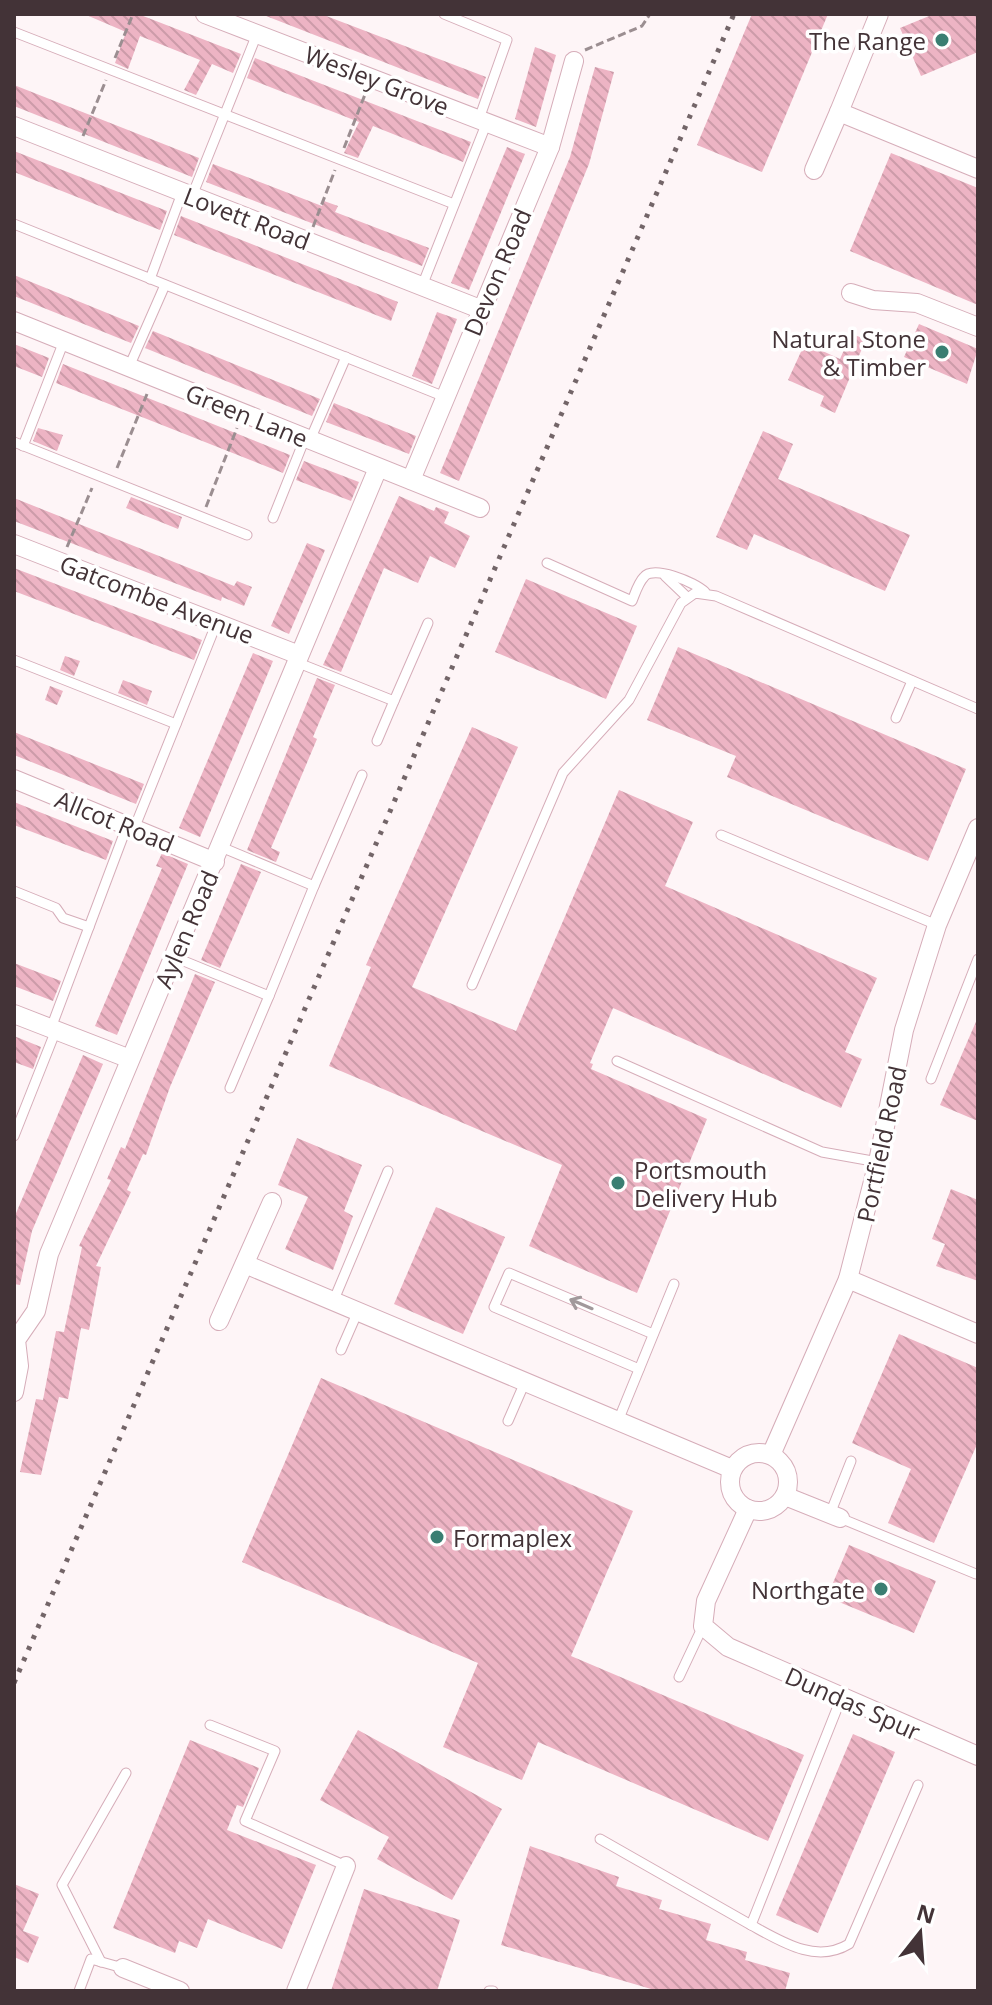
<svg xmlns="http://www.w3.org/2000/svg" width="992" height="2005" font-family="'Open Sans',sans-serif">
	<style>
		.building { fill: url(#building-back-hatch) }
		.lines { fill: none; stroke-linecap: round; stroke-linejoin: round }
		.lane-casing { stroke: #d6adb9; stroke-width: 11 }
		.street-casing { stroke: #d6adb9; stroke-width: 20 }
		.path { stroke: #9b8e91; stroke-width: 3; stroke-dasharray: 8 4; stroke-linecap: butt }
		.lane { stroke: #fff; stroke-width: 9 }
		.street { stroke: #fff; stroke-width: 18 }
		.rail { stroke: #736568; stroke-width: 5; stroke-dasharray: 4 8; stroke-linecap: butt }
		.oneway { stroke: #a1999b }
		.poi-dot { fill: #3a7e72; stroke: #fff; stroke-width: 3 }
		.labels { text-anchor: middle; dominant-baseline: central; stroke-width: 7; stroke-linejoin: round; paint-order: stroke }
		.poi-label { font-size: 24px; fill: #433337; stroke: #fff; text-anchor: end }
		.street-label { font-size: 24px; fill: #433337; stroke: #fff }
	</style>
	<defs>
		<pattern id="building-back-hatch" width="6" height="6" patternUnits="userSpaceOnUse" patternTransform="scale(2)"><rect width="6" height="6" fill="#edb4c4"/><path d="M-1 5l2 2M0 0l6 6M5-1l2 2" fill="none" stroke="#cc9ba9"/></pattern>
	</defs>
	<rect width="100%" height="100%" fill="#fef5f7"/>
	<g class="building">
		<path d="M84 14H138L241 54 233 73 212 64 196 95 184 90 200 60 140 36 128 69 115 63 126 32Z"/>
		<path d="M261 14H321L486 77 478 99Z"/>
		<path d="M752 14H828L762 172 697 145Z"/>
		<path d="M934 14H978V52L921 76 900 28Z"/>
		<path d="M535 47 556 55 536 127 515 119Z"/>
		<path d="M255 58 471 142 463 162 373 126 358 158 344 153 359 122 247 78Z"/>
		<path d="M595 67 614 72 589 164 459 481 440 473 570 157Z"/>
		<path d="M14 85 199 158 192 177 14 106Z"/>
		<path d="M507 147 525 154 469 290 451 283Z"/>
		<path d="M14 151 167 211 160 230 14 172Z"/>
		<path d="M891 153 978 188V305L850 251Z"/>
		<path d="M213 164 322 206 324 201 338 206 335 212 429 248 422 266 206 182Z"/>
		<path d="M181 216 398 302 391 321 174 235Z"/>
		<path d="M14 275 139 326 131 343 14 296Z"/>
		<path d="M437 312 457 319 432 384 412 376Z"/>
		<path d="M919 324 978 349 967 384 904 357Z"/>
		<path d="M153 331 320 399 312 416 145 348Z"/>
		<path d="M851 334 866 339 835 413 820 406 824 396 788 380 805 343 840 359Z"/>
		<path d="M14 344 49 358 42 377 14 366Z"/>
		<path d="M63 364 290 455 283 473 56 383Z"/>
		<path d="M334 403 416 436 409 454 326 422Z"/>
		<path d="M38 428 63 435 57 451 33 441Z"/>
		<path d="M763 431 793 444 778 479 910 535 885 591 754 534 747 550 716 537Z"/>
		<path d="M304 461 359 482 351 501 296 480Z"/>
		<path d="M399 496 434 511 436 507 449 512 444 523 470 536 455 568 430 556 418 583 384 568 341 672 323 665Z"/>
		<path d="M131 497 182 517 178 529 126 508Z"/>
		<path d="M14 498 234 586 237 581 252 587 244 606 222 597 221 601 14 521Z"/>
		<path d="M307 543 325 550 289 634 271 626Z"/>
		<path d="M14 568 202 640 194 660 14 591Z"/>
		<path d="M526 579 637 626 606 699 495 652Z"/>
		<path d="M678 647 966 769 928 861 727 777 736 756 647 720Z"/>
		<path d="M253 653 273 661 200 837 179 828Z"/>
		<path d="M65 656 80 661 74 676 60 670Z"/>
		<path d="M317 678 335 685 313 737 317 739 271 848 280 852 276 862 247 850Z"/>
		<path d="M123 680 152 691 147 705 118 693Z"/>
		<path d="M50 686 63 691 57 705 45 700Z"/>
		<path d="M472 727 518 747 412 987 516 1031 619 790 693 822 665 886 877 978 845 1052 862 1059 841 1108 613 1008 590 1063 593 1064 591 1069 707 1119 637 1293 529 1246 562 1165 329 1066 371 967 366 965Z"/>
		<path d="M14 732 144 784 136 804 14 755Z"/>
		<path d="M14 802 113 841 106 860 14 825Z"/>
		<path d="M162 853 188 864 117 1035 95 1026 162 868 156 866Z"/>
		<path d="M241 864 261 872 220 968 201 960Z"/>
		<path d="M14 963 61 981 53 1001 14 986Z"/>
		<path d="M195 974 215 982 170 1087 146 1155 143 1154 127 1190 131 1192 96 1266 101 1267 89 1330 81 1328 68 1399 59 1397 41 1475 20 1472 36 1399 43 1400 56 1331 64 1332 82 1247 79 1246 111 1180 107 1179 121 1147 125 1149Z"/>
		<path d="M978 1017V1121L940 1105Z"/>
		<path d="M14 1036 41 1047 33 1069 14 1062Z"/>
		<path d="M83 1055 103 1064 32 1231 20 1285 14 1284V1218Z"/>
		<path d="M297 1138 362 1165 344 1211 353 1216 333 1270 285 1249 308 1197 278 1185Z"/>
		<path d="M951 1189 978 1200V1281L936 1266 945 1244 932 1239Z"/>
		<path d="M436 1207 505 1237 463 1334 394 1304Z"/>
		<path d="M899 1334 978 1368V1442L934 1543 888 1523 911 1469 852 1443Z"/>
		<path d="M321 1378 633 1511 571 1656 804 1755 768 1841 538 1742 522 1780 443 1747 478 1663 242 1562Z"/>
		<path d="M849 1545 936 1581 914 1633 827 1597Z"/>
		<path d="M358 1730 502 1809 452 1900 377 1859 389 1837 320 1800Z"/>
		<path d="M853 1734 895 1752 818 1933 776 1915Z"/>
		<path d="M190 1740 259 1768 243 1807 237 1805 227 1830 316 1865 282 1949 208 1919 197 1948 179 1941 175 1953 113 1928Z"/>
		<path d="M530 1846 619 1877 616 1886 662 1900 659 1909 711 1924 706 1940 747 1952 745 1960 790 1973 785 1991H658L501 1945Z"/>
		<path d="M14 1884 39 1894 23 1931 39 1937 28 1963 14 1957Z"/>
		<path d="M364 1889 460 1920 437 1991H331Z"/>
	</g>
	<g class="lines">
		<defs>
			<g id="lane">
				<path d="M444 14 507 40 479 119"/>
				<path d="M14 32 454 204"/>
				<path d="M192 196 257 34"/>
				<path d="M14 224 445 397"/>
				<path d="M150 279 182 193"/>
				<path d="M422 286 487 122"/>
				<path d="M129 367 165 285"/>
				<path d="M310 440 346 357"/>
				<path d="M14 442 247 535"/>
				<path d="M23 446 64 341"/>
				<path d="M273 518 305 438"/>
				<path d="M547 563 632 601C635 594 638 583 644 577 653 565 695 582 705 592"/>
				<path d="M665 576 687 597"/>
				<path d="M14 660 176 724"/>
				<path d="M296 662 394 701 428 623"/>
				<path d="M896 718 912 681"/>
				<path d="M377 741 394 701"/>
				<path d="M134 829 217 622"/>
				<path d="M721 835 937 925"/>
				<path d="M221 847 314 886 362 775"/>
				<path d="M14 891 56 908 63 918 89 927"/>
				<path d="M174 957 269 996 314 886"/>
				<path d="M472 985 563 773 629 700 681 603 695 593 716 596 978 709"/>
				<path d="M51 1028 127 826"/>
				<path d="M617 1061 822 1152 878 1162"/>
				<path d="M931 1079 978 959"/>
				<path d="M230 1088 269 996"/>
				<path d="M14 1136 56 1030"/>
				<path d="M333 1302 388 1171"/>
				<path d="M341 1350 358 1311"/>
				<path d="M639 1369 494 1307 509 1273 653 1334"/>
				<path d="M508 1421 525 1382"/>
				<path d="M618 1421 674 1284"/>
				<path d="M830 1514 851 1461"/>
				<path d="M840 1518 976 1574"/>
				<path d="M679 1677 703 1626"/>
				<path d="M842 1696 751 1925C782 1942 816 1964 849 1944L918 1785"/>
				<path d="M210 1725 275 1751 245 1821 346 1866"/>
				<path d="M600 1839 751 1925"/>
				<path d="M101 1962 62 1885 126 1773"/>
				<path d="M79 1991 91 1959 123 1968"/>
				<path d="M489 1991H493"/>
			</g>
			<g id="street">
				<path d="M205 14 550 147"/>
				<path d="M879 14 839 112 978 169"/>
				<path d="M14 126 480 309"/>
				<path d="M814 170 839 112"/>
				<path d="M851 293 873 300 917 303 978 327"/>
				<path d="M14 321 480 508"/>
				<path d="M411 480 550 147 574 61"/>
				<path d="M14 544 299 655"/>
				<path d="M14 779 215 862"/>
				<path d="M14 1014 130 1059"/>
				<path d="M245 1264 732 1469"/>
				<path d="M848 1279 978 1334"/>
				<path d="M219 1321 272 1202"/>
				<path d="M14 1392 19 1366 16 1340 36 1311 49 1254 378 468"/>
				<circle cx="759" cy="1482" r="29"/>
				<path d="M771 1455 848 1279 878 1162 904 1030 937 925 978 828"/>
				<path d="M785 1496 840 1518"/>
				<path d="M748 1509 706 1601 703 1626 728 1647 978 1756"/>
				<path d="M123 1968 180 1991"/>
				<path d="M296 1991 346 1866"/>
			</g>
		</defs>
		<use href="#lane" class="lane-casing"/>
		<use href="#street" class="street-casing"/>
		<g class="path">
			<path d="M585 50 642 26 650 14"/>
			<path d="M115 58 133 14"/>
			<path d="M83 136 106 80"/>
			<path d="M344 148 366 92"/>
			<path d="M313 227 335 170"/>
			<path d="M117 468 147 394"/>
			<path d="M206 507 237 428"/>
			<path d="M67 547 92 488"/>
		</g>
		<use href="#lane" class="lane"/>
		<use href="#street" class="street"/>
		<path class="rail" d="M14 1683 734 14"/>
	</g>
	<defs><path id="oneway-shaft" d="M-6 0H5M1.5-3L5.5 0L1.5 3" fill="none" stroke-width="1.6" stroke-linecap="round" stroke-linejoin="round" transform="scale(2)"/></defs>
	<use class="oneway" href="#oneway-shaft" transform="translate(581 1304) rotate(-157)"/>
	<g class="poi-dot">
		<circle cx="942" cy="40" r="8"/>
		<circle cx="942" cy="352" r="8"/>
		<circle cx="618" cy="1183" r="8"/>
		<circle cx="437" cy="1537" r="8"/>
		<circle cx="881" cy="1589" r="8"/>
	</g>
	<g class="labels">
		<g class="poi-label">
			<text x="926" y="40">The Range</text>
			<text x="926" y="338">Natural Stone<tspan x="926" dy="28">&amp; Timber</tspan></text>
			<text x="634" y="1169" text-anchor="start">Portsmouth<tspan x="634" dy="28">Delivery Hub</tspan></text>
			<text x="453" y="1537" text-anchor="start">Formaplex</text>
			<text x="865" y="1589">Northgate</text>
		</g>
		<g class="street-label">
			<text transform="translate(377 80) rotate(21)">Wesley Grove</text>
			<text transform="translate(247 218) rotate(21)">Lovett Road</text>
			<text transform="translate(497 272) rotate(-67)">Devon Road</text>
			<text transform="translate(247 415) rotate(22)">Green Lane</text>
			<text transform="translate(157 599) rotate(21)">Gatcombe Avenue</text>
			<text transform="translate(115 821) rotate(22)">Allcot Road</text>
			<text transform="translate(186 929) rotate(-67)">Aylen Road</text>
			<text transform="translate(881 1144) rotate(-78)">Portfield Road</text>
			<text transform="translate(853 1703) rotate(24)">Dundas Spur</text>
		</g>
	</g>
	<rect width="992" height="2005" fill="none" stroke="#433337" stroke-width="32"/>
	<g transform="translate(920 1933) rotate(17)" stroke="#ffffff" stroke-width="6" paint-order="stroke">
	<path d="M0-6L14 30L0 20L-14 30Z" fill="#433337"/>
	<text y="-12" font-size="22" font-weight="bold" text-anchor="middle" fill="#433337">N</text>
	</g>
</svg>
